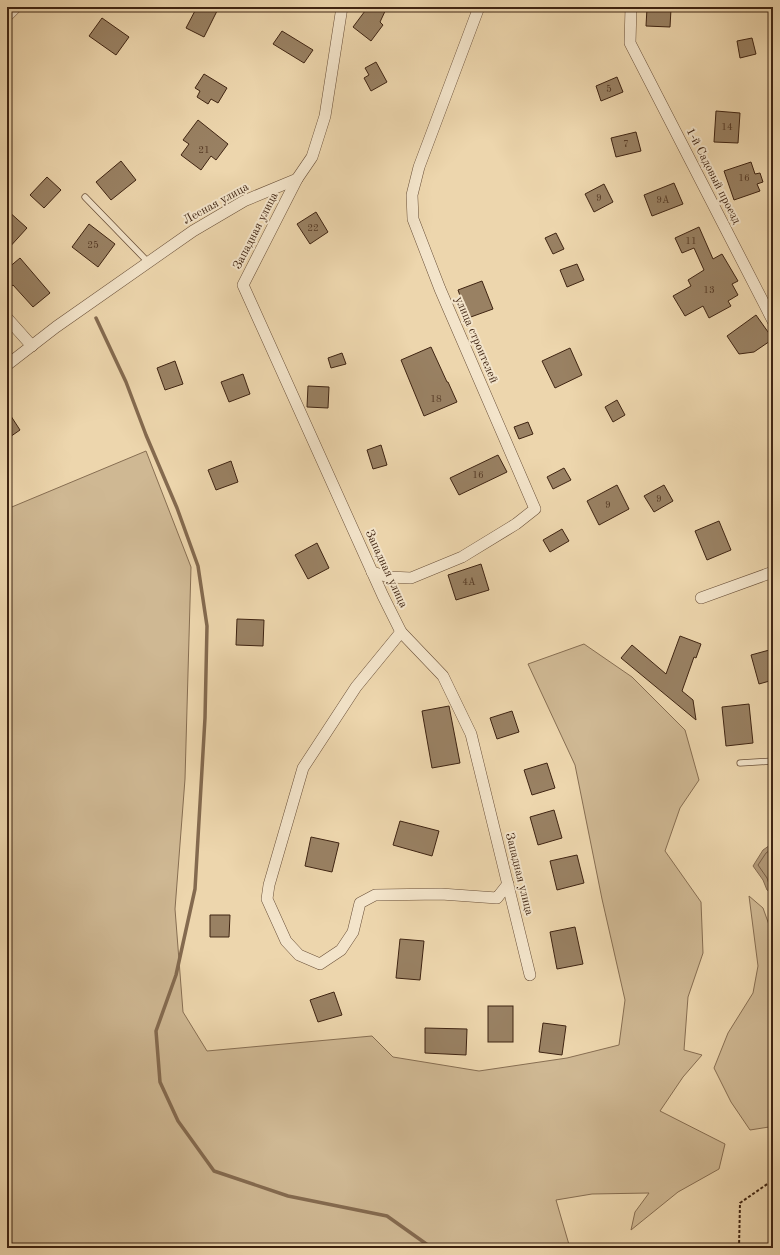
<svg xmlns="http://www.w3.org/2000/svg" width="780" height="1255" font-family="'Old Standard TT',serif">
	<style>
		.green { fill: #cfb893; stroke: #876e52 }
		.water { fill: #b29978; stroke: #846a4f }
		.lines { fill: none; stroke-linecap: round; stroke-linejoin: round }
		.shore { stroke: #785e45; stroke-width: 1 }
		.stream { stroke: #846a4f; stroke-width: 3.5 }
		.building { fill: #998163; stroke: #3f2412 }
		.lane-casing { stroke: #6a5039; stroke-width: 7 }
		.street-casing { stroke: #6a5039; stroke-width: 12 }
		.path { stroke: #3f2412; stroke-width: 2; stroke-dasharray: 3 2; stroke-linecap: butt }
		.lane { stroke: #f3e4ca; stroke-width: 5.5 }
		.street { stroke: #f3e4ca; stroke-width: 11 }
		.labels { text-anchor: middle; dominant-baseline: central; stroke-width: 4; stroke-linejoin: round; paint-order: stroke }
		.number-label { font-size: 10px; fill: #563b26 }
		.street-label { font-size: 12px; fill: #3f2412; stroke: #f3e4ca }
	</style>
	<rect width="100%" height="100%" fill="#edd6ad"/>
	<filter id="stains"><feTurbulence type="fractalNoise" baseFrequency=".005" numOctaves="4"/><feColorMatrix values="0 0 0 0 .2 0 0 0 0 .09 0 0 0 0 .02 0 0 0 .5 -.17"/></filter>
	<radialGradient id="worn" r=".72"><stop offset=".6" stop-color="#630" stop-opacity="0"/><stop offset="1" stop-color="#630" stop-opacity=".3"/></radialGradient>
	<g class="green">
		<path d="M146 451 191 567 185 779 175 909 183 1012 207 1051 372 1036 393 1057 479 1071 567 1058 619 1045 625 1000 602 899 575 765 528 664 584 644 632 677 685 730 699 780 680 808 665 851 701 902 703 953 688 997 684 1050 702 1055 683 1077 660 1111 725 1144 719 1169 678 1192 631 1230 635 1212 649 1193 592 1194 556 1200 570 1248H7V509Z"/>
		<path d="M749 896 763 908 773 936V1116L769 1127 750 1130 731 1102 714 1068 728 1033 753 993 758 966Z"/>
	</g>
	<path class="water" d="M773 843V894L767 890 763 880 753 866 763 850Z"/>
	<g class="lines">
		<path class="shore" d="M773 848 766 853 758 865 767 878 770 887 773 889"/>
		<path class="stream" d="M96 318 126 382 146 435 177 508 198 566 207 626 205 718 195 889 176 975 156 1031 160 1082 178 1121 214 1171 288 1196 387 1216 432 1248"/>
	</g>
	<g class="building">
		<path d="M197 7H209L217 11 204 37 186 28Z"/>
		<path d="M368 7H387L380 22 383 25 371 41 353 27Z"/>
		<path d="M647 8 671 9 670 27 646 26Z"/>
		<path d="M102 18 129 37 116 55 89 36Z"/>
		<path d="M282 31 313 50 304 63 273 44Z"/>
		<path d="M752 38 756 54 740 58 737 41Z"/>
		<path d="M376 62 387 82 371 91 364 78 369 75 365 68Z"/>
		<path d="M204 74 227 88 218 103 211 99 208 104 197 97 200 91 195 88Z"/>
		<path d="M617 77 623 92 601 101 596 86Z"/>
		<path d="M716 111 740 113 738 143 714 142Z"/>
		<path d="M198 120 228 144 216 160 211 156 201 170 181 155 189 144 183 140Z"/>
		<path d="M636 132 641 151 616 157 611 138Z"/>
		<path d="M121 161 136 180 111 200 96 182Z"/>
		<path d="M751 162 755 174 760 173 763 182 757 184 760 191 734 200 724 171Z"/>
		<path d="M47 177 61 190 44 208 30 195Z"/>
		<path d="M674 183 683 204 652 216 644 195Z"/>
		<path d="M604 184 613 202 594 212 585 194Z"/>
		<path d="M7 210 27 228 7 250Z"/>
		<path d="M316 212 328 232 310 244 297 224Z"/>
		<path d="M89 224 115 244 98 267 72 247Z"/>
		<path d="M699 227 713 259 722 254 738 281 732 284 738 295 728 301 731 306 709 318 703 306 685 316 673 296 691 286 688 280 704 270 694 248 682 253 675 238Z"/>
		<path d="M556 233 564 249 553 254 545 238Z"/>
		<path d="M20 258 50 293 33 307 13 285 7 290V269Z"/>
		<path d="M577 264 584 280 567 287 560 270Z"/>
		<path d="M482 281 493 309 468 318 458 290Z"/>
		<path d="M756 315 773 339 754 352 739 354 727 336Z"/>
		<path d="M431 347 447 382H448L457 402 424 416 401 360Z"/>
		<path d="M570 348 582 375 555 388 542 361Z"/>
		<path d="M342 353 346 364 331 368 328 358Z"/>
		<path d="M175 361 183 384 165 390 157 368Z"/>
		<path d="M243 374 250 394 229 402 221 382Z"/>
		<path d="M308 386 329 387 328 408 307 407Z"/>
		<path d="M617 400 625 415 613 422 605 407Z"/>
		<path d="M7 410 20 430 7 439Z"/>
		<path d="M528 422 533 434 519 439 514 427Z"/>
		<path d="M381 445 387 465 373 469 367 450Z"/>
		<path d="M498 455 507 472 459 495 450 478Z"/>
		<path d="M231 461 238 482 216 490 208 470Z"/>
		<path d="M564 468 571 480 553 489 547 477Z"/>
		<path d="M617 485 629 509 599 525 587 501Z"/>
		<path d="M664 485 673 501 654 512 644 496Z"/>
		<path d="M719 521 731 550 707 560 695 531Z"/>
		<path d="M562 529 569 541 550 552 543 540Z"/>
		<path d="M317 543 329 568 308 579 295 555Z"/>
		<path d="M481 564 489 590 456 600 448 575Z"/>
		<path d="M237 619 264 620 263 646 236 645Z"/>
		<path d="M680 636 701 644 696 658 694 657 682 691 693 700 696 720 621 658 632 645 666 674Z"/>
		<path d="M773 649V680L759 684 751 655Z"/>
		<path d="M749 704 753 743 726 746 722 707Z"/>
		<path d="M449 706 460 763 432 768 422 711Z"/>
		<path d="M512 711 519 732 497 739 490 718Z"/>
		<path d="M547 763 555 788 532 795 524 770Z"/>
		<path d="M554 810 562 838 538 845 530 817Z"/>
		<path d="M400 821 439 831 432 856 393 845Z"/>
		<path d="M311 837 339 843 332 872 305 866Z"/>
		<path d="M577 855 584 883 557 890 550 861Z"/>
		<path d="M210 915H230L229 937H210Z"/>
		<path d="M575 927 583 964 557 969 550 932Z"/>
		<path d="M400 939 424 941 420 980 396 978Z"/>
		<path d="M334 992 342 1015 318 1022 310 1000Z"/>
		<rect x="488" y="1006" width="25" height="36"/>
		<path d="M543 1023 566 1026 562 1055 539 1052Z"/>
		<path d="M425 1028 467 1029 466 1055 425 1053Z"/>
	</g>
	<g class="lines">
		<defs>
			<g id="lane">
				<path d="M85 197 148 262"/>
				<path d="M740 763 773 761"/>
			</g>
			<g id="street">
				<path d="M631 7 630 43 773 321"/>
				<path d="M7 16 16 7"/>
				<path d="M297 179 243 285 383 596 401 632 443 676 471 734 530 975"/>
				<path d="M7 318 32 346"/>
				<path d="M7 365 56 327 193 231 244 201 297 179 312 157 325 116 342 7"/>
				<path d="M372 572 389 577 411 578 462 557 516 524 535 509 440 289 413 219 412 195 419 167 479 7"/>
				<path d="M701 598 773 572"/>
				<path d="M401 632 356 687 303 768 269 885 267 899 286 941 299 955 320 964 341 950 353 932 360 903 375 895 441 894 497 898 508 884"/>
			</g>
		</defs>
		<use href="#lane" class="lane-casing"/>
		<use href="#street" class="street-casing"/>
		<path class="path" d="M739 1248 740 1203 773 1180"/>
		<use href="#lane" class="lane"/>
		<use href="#street" class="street"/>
	</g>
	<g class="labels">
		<g class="number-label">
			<text x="609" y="89">5</text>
			<text x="727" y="127">14</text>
			<text x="626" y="144">7</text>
			<text x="204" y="150">21</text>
			<text x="744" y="178">16</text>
			<text x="599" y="198">9</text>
			<text x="663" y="200">9А</text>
			<text x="313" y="228">22</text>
			<text x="691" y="241">11</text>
			<text x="93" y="245">25</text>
			<text x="709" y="290">13</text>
			<text x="436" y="399">18</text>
			<text x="478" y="475">16</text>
			<text x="659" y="499">9</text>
			<text x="608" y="505">9</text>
			<text x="469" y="582">4А</text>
		</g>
		<g class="street-label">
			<text transform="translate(713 176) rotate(63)">1-й Садовый проезд</text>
			<text transform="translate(216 204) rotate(-29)">Лесная улица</text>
			<text transform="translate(256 231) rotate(-63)">Западная улица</text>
			<text transform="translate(476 340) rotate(67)">улица строителей</text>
			<text transform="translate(386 569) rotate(65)">Западная улица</text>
			<text transform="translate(519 874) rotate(76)">Западная улица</text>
		</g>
	</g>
	<rect width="780" height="1255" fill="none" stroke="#edd6ad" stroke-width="24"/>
	<rect x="8" y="8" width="764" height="1239" fill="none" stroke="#3f2412" stroke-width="2"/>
	<rect x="12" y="12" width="756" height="1231" fill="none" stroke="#3f2412"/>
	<rect width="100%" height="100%" filter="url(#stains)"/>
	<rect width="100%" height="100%" fill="url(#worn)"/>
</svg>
